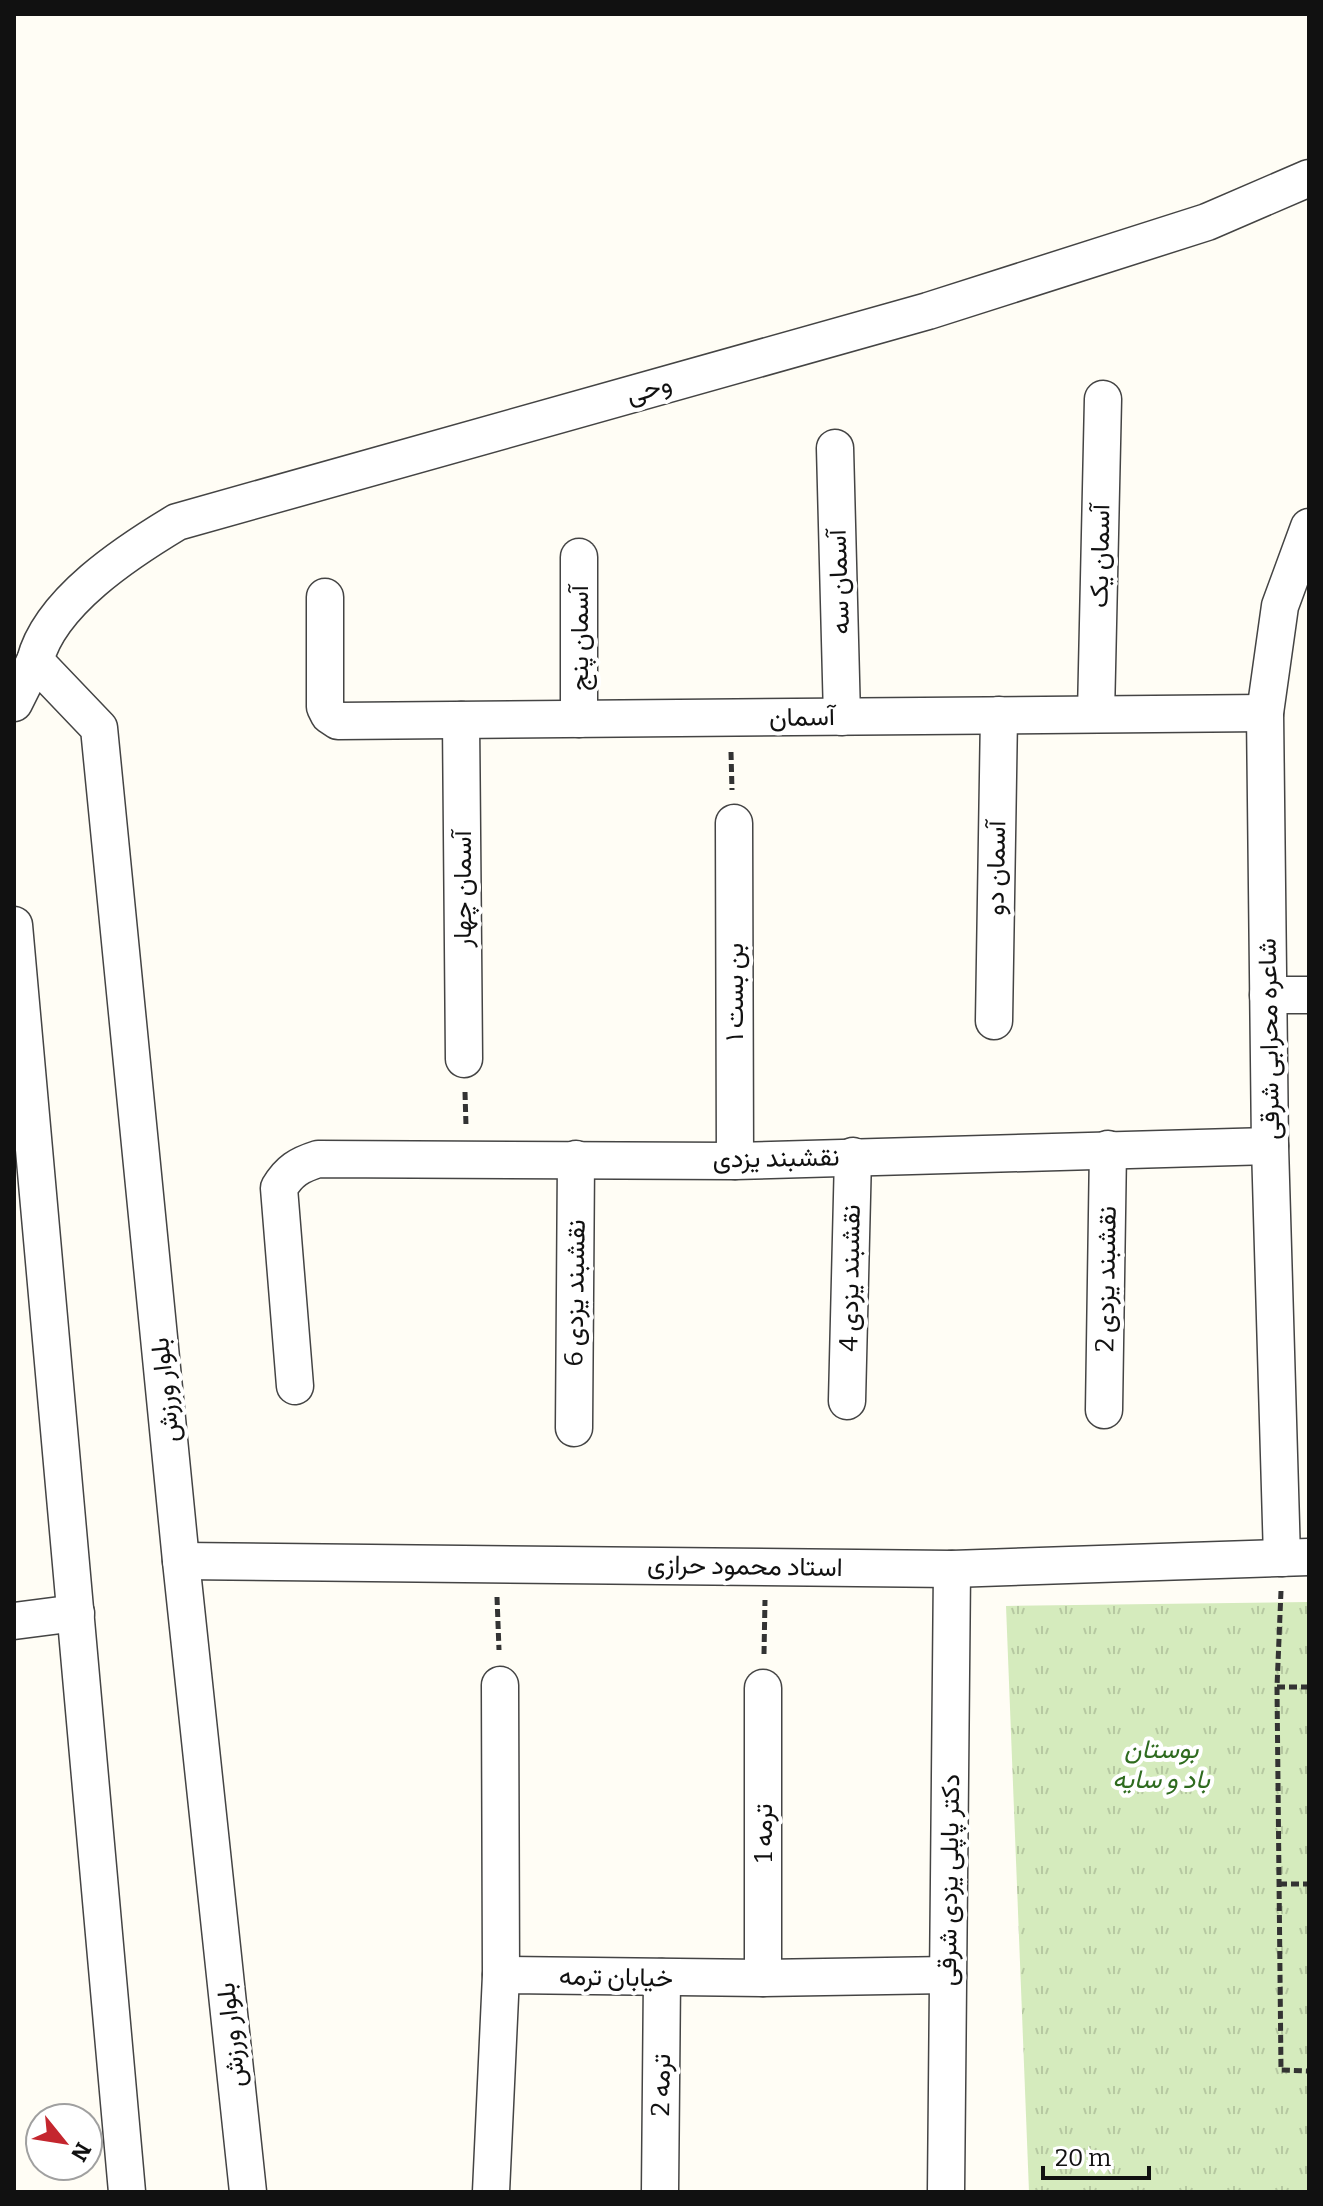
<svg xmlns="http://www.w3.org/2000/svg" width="1323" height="2206" font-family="Bitter,Vazirmatn,serif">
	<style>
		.park { fill: url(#park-tufts) }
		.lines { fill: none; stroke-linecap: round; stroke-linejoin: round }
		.minor-casing { stroke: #444; stroke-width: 39 }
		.path { stroke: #333; stroke-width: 5; stroke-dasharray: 8 4; stroke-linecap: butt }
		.minor { stroke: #fff; stroke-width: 36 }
		.labels { text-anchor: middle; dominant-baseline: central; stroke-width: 8; stroke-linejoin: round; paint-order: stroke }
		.street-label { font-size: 26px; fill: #111; stroke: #fff }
		.park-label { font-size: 26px; font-style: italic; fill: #2f6b1f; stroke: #fff }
	</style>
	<defs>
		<pattern id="park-tufts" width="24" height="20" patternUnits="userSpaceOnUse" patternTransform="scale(2)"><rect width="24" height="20" fill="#d5ebbd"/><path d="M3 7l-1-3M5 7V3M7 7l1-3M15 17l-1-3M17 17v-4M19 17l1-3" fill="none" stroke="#b6c8a1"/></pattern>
	</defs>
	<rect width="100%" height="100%" fill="#fffdf5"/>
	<path class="park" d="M1309 1602V2192H1029L1006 1606Z"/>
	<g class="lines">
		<defs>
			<g id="minor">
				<path d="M835 448 842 717"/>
				<path d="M325 597V707L329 715 338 721 1265 713"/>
				<path d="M35 661C50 602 127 552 177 522L928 311 1207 222 1309 178"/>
				<path d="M14 703 35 661 99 728 181 1561 248 2192"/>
				<path d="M1096 714 1103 399"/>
				<path d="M579 719V557"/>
				<path d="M461 720 464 1059"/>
				<path d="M734 823 735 1161"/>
				<path d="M14 925 127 2192"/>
				<path d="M1268 995H1309"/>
				<path d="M994 1021 999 715"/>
				<path d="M295 1386 279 1188C289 1171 299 1165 318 1159L735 1161 1270 1146"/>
				<path d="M847 1401 853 1156"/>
				<path d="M1104 1410 1108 1149"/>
				<path d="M574 1428 576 1159"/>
				<path d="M1282 1558 1270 1146 1265 713 1280 606 1309 527"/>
				<path d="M181 1561 952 1569 1309 1557"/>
				<path d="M14 1621 76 1613"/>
				<path d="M500 1685 501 1975"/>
				<path d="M763 1688V1978"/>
				<path d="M491 2192 501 1975 763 1978 948 1975"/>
				<path d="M660 2192 662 1977"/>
				<path d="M946 2192 952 1569"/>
			</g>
		</defs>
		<use href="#minor" class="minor-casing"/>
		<g class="path">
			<path d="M731 752 732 790"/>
			<path d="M465 1092 466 1126"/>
			<path d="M1281 1591 1277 1687 1281 2070 1309 2071"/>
			<path d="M497 1597 499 1650"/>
			<path d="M764 1654 765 1600"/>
			<path d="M1277 1687H1309"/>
			<path d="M1279 1884H1309"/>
		</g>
		<use href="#minor" class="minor"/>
	</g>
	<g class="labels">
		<g class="street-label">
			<text transform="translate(649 389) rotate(-16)">وحی</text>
			<text transform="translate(1100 556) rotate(-89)">آسمان یک</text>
			<text transform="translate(839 582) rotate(-92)">آسمان سه</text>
			<text transform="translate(579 638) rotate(-90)">آسمان پنج</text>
			<text transform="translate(802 717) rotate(-1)">آسمان</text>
			<text transform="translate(996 868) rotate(-89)">آسمان دو</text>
			<text transform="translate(462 889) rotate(-90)">آسمان چهار</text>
			<text transform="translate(734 992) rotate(-90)">بن بست ۱</text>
			<text transform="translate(1269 1039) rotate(-91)">شاعره محرابی شرقی</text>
			<text transform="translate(776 1158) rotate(-1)">نقشبند یزدی</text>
			<text transform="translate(850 1278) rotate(-89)">نقشبند یزدی 4</text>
			<text transform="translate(1106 1279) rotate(-89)">نقشبند یزدی 2</text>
			<text transform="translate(575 1293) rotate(-89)">نقشبند یزدی 6</text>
			<text transform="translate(165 1390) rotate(-96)">بلوار ورزش</text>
			<text transform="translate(745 1566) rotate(1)">استاد محمود حرازی</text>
			<text transform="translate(763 1833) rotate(-90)">ترمه 1</text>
			<text transform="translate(949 1880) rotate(-89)">دکتر پاپلی یزدی شرقی</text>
			<text transform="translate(616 1977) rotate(1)">خیابان ترمه</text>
			<text transform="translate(231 2035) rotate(-96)">بلوار ورزش</text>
			<text transform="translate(661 2085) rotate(-89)">ترمه 2</text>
		</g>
		<g class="park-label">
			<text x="1161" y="1749">بوستان<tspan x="1161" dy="30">باد و سایه</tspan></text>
		</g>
	</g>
	<rect width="1323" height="2206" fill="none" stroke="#111111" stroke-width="32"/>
	<g transform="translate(64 2142) rotate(120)"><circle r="38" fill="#ffffff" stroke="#a0a0a0" stroke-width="2"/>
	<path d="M0-6L14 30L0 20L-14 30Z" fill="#c4262e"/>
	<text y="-12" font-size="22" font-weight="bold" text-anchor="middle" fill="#111111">N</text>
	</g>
	<path d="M1043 2166v12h106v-12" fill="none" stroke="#111111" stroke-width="4"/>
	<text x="1055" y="2166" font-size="24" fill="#111111" stroke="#ffffff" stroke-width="6" paint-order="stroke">20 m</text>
</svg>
